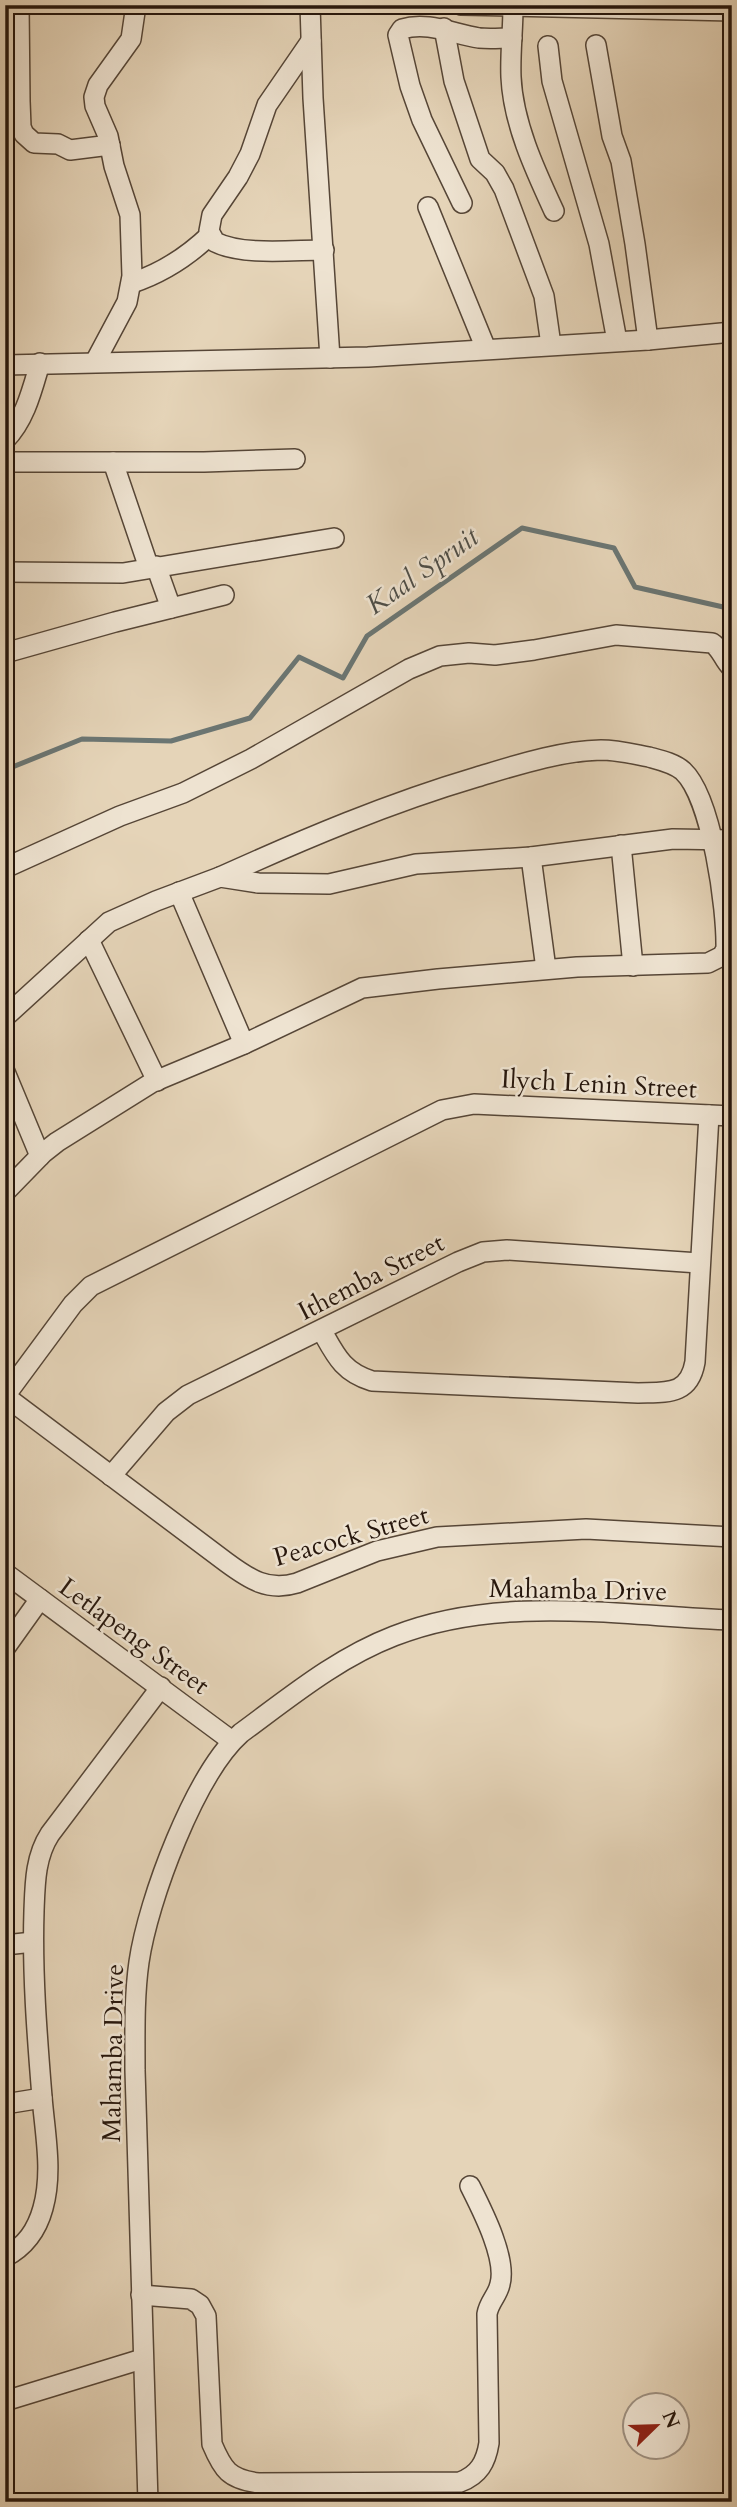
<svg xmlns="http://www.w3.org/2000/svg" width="737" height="2507" font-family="Cardo,serif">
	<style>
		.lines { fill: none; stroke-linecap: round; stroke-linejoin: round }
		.stream { stroke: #6b7673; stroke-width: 5 }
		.minor-casing { stroke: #564637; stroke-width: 22 }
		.minor { stroke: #eee3d1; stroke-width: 19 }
		.labels { text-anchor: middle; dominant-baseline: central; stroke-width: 5; stroke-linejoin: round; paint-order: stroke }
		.street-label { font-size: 26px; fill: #26160c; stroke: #eee3d1 }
		.water-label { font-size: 28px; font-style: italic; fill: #4e4e48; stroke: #eee3d1 }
	</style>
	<rect width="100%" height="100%" fill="#e5d4b8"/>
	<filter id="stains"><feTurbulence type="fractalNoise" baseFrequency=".00286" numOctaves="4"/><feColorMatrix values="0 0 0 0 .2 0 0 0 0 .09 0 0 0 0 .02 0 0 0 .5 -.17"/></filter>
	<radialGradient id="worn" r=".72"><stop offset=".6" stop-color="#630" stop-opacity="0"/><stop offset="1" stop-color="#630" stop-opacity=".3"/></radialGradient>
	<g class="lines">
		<path class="stream" d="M5 770 82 739 171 741 250 718 299 657 343 678 367 636 522 528 614 548 635 587 732 609"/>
		<defs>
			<g id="minor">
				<path d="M19 5 20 101 21 127 24 134 34 143 58 144 70 150 110 145"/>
				<path d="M310 5 313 98 330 358"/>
				<path d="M461 5 732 11"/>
				<path d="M513 7C513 30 510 54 511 77 513 123 535 170 554 211"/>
				<path d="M444 28 454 81 480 159 495 173 504 189 544 296 551 345"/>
				<path d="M311 41 267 105 250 154 238 177 212 215 209 231 215 242C243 256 293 250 324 250"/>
				<path d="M596 45 612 136 621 161 635 244 648 340"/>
				<path d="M548 46 552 81 599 244 617 341"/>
				<path d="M462 203 422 120 410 86 398 35 402 29C428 21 453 34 479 38 490 39 501 38 512 38"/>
				<path d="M428 207 486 349"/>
				<path d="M132 283C162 273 187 257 210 235"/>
				<path d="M95 362 127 302 132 276 130 215 114 166 108 136 95 106 94 97 98 85 131 39 136 5"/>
				<path d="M5 365 368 357 648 340 732 332"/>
				<path d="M5 440C25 420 32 390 40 363"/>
				<path d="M5 462H204L295 459"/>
				<path d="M113 462 149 568"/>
				<path d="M156 566 171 608"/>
				<path d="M5 572 123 573 334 538"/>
				<path d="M5 653 115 622 224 595"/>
				<path d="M621 845 633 966"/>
				<path d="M531 857 546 969"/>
				<path d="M5 868 120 816 183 793 251 759 409 669 440 656 469 653 495 655 534 650 616 635 712 643C722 649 723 660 732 668"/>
				<path d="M179 892 244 1044"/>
				<path d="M89 940 157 1081"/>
				<path d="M5 1017 109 922 156 901 220 877 258 883 329 884 416 864 531 857 673 839 732 840"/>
				<path d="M5 1072 40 1156"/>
				<path d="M5 1192 43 1153 57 1142 153 1082 244 1044 362 988 438 979 577 967 708 963 722 956 726 949C727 909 712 798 683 771 674 763 660 760 649 757 633 754 618 750 601 750 559 751 517 765 477 777 389 803 304 839 220 877"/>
				<path d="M322 1331C336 1356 343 1372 372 1381L638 1393C666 1392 689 1396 695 1362L709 1115"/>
				<path d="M5 1396 73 1304 91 1286 442 1110 474 1104 732 1116"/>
				<path d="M5 1396 226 1562C249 1579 268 1592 297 1583L377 1551 437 1537 586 1529 732 1537"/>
				<path d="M111 1476 166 1412 188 1395 458 1262 483 1252 507 1250 699 1263"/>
				<path d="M5 1573 232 1741"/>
				<path d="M5 1648 40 1599"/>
				<path d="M5 1945 33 1942"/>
				<path d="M5 2104 42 2098"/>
				<path d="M5 2257C26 2246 37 2230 43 2208 53 2172 45 2134 42 2097 37 2035 32 1972 34 1911 35 1884 35 1857 50 1834L161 1687"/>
				<path d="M141 2295 191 2299 200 2305 206 2316 212 2444C223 2470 229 2479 258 2483L460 2482C479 2475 486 2462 489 2443L487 2314C489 2302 498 2295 500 2284 507 2258 482 2210 470 2186"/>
				<path d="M5 2401 142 2359"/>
				<path d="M148 2502 135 2070C135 2034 134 1997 139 1962 148 1900 195 1774 241 1733 290 1697 337 1658 394 1636 500 1594 621 1616 732 1620"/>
			</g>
		</defs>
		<use href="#minor" class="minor-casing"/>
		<use href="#minor" class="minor"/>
	</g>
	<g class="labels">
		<g class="street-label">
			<text transform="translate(599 1084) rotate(3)">Ilych Lenin Street</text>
			<text transform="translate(371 1277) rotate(-27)">Ithemba Street</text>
			<text transform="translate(351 1536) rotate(-16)">Peacock Street</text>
			<text transform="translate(578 1590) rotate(1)">Mahamba Drive</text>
			<text transform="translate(134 1636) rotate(36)">Letlapeng Street</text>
			<text transform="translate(113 2053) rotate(-89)">Mahamba Drive</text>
		</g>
		<g class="water-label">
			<text transform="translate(422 571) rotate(-35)">Kaal Spruit</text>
		</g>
	</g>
	<rect width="737" height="2507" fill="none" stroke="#e5d4b8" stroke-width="28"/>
	<rect x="7" y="7" width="723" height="2493" fill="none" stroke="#26160c" stroke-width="3.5"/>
	<rect x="14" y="14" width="709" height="2479" fill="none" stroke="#26160c" stroke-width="2"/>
	<g transform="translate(656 2426) rotate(67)"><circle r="33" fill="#eee3d1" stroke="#9e9182" stroke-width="2"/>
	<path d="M0-5L12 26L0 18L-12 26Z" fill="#8f2418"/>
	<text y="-10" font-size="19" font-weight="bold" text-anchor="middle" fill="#26160c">N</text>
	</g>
	<rect width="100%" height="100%" filter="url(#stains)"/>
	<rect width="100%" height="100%" fill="url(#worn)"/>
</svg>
